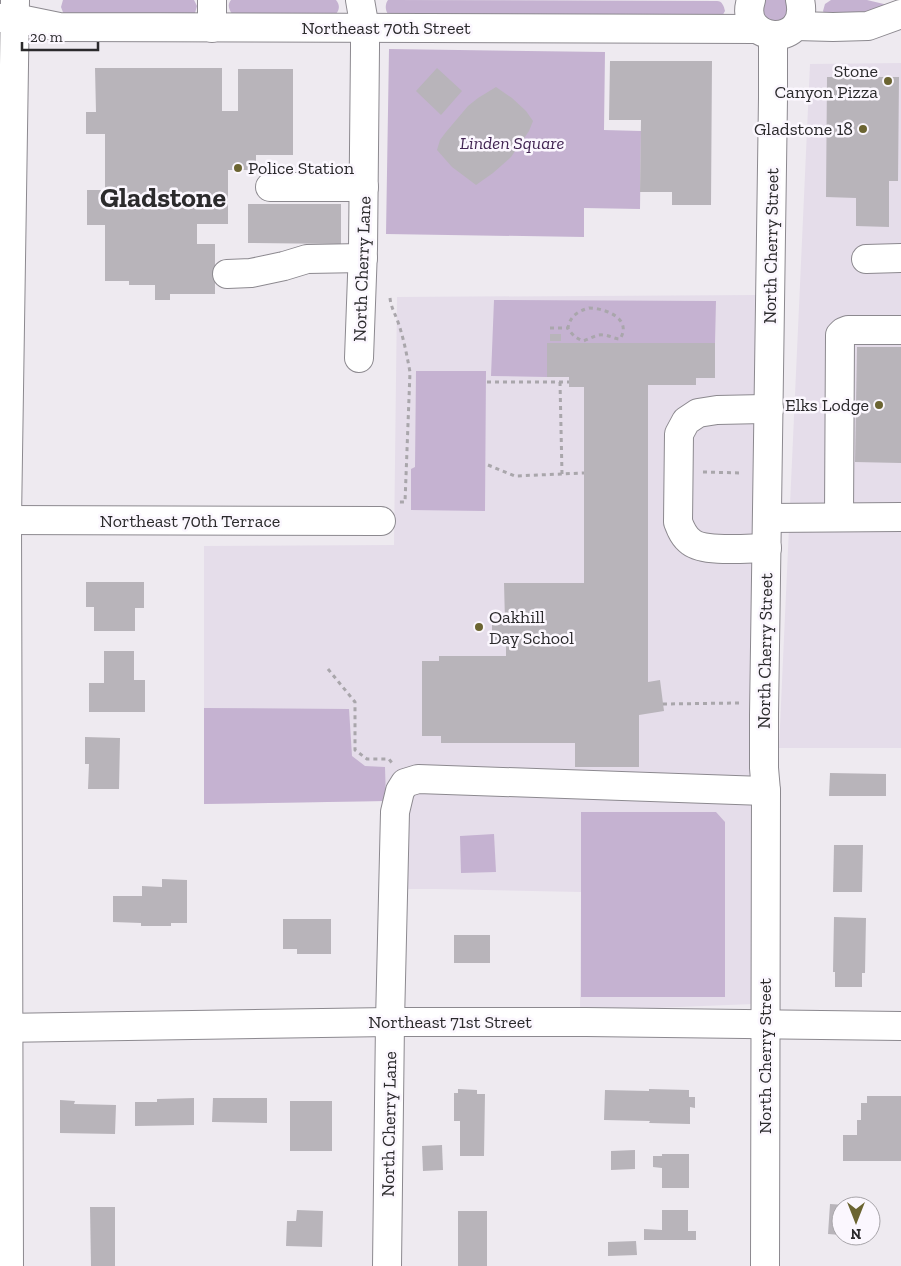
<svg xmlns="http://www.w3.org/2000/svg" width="901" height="1266" font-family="'Zilla Slab',serif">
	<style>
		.built { fill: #e5ddea }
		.green { fill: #c5b2d1 }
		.building { fill: #b8b4ba }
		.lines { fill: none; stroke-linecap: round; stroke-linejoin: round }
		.minor-casing { stroke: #8c898f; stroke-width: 30 }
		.path { stroke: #a9a6ab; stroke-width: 3; stroke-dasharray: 4 4; stroke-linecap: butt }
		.minor { stroke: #fff; stroke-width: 28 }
		.poi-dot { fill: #6b6431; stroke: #fbf7fe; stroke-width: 2 }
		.labels { text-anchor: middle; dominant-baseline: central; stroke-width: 5; stroke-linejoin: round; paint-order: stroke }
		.street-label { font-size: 18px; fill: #2b2a2c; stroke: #fbf7fe }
		.poi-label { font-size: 18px; fill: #2b2a2c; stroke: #fbf7fe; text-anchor: end }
		.park-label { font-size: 18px; font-style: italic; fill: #422553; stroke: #fbf7fe }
		.town-label { font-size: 28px; font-weight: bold; fill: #2b2a2c; stroke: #fbf7fe }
	</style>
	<rect width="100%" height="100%" fill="#eeeaf0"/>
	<g class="built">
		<path d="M901 63V748H779L810 64Z"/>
		<path d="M757 295 753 1004 580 1011 581 892 436 889H385L386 801 204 804V546L394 545 397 297Z"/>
	</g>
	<g class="green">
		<path d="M63 0H194L197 6 195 13 192 15H64L61 7Z"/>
		<path d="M231 0H336C340 5 340 10 335 15L232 14C229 9 227 5 231 0Z"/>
		<path d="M388 0 717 1C722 1 724 6 725 11L721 18 388 14C385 10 385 4 388 0Z"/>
		<path d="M763 0H787L789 3 784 22H765L761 3Z"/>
		<path d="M831 0H867L888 5V15L824 13 823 11 825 4Z"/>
		<path d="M389 49 605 52 604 130 641 131 640 209 584 208V237L386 234Z"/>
		<path d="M494 300 716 301 715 343H547V377L491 376Z"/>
		<path d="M416 371H486L485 511 411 510V469L415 467Z"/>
		<path d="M204 708 349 709 352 756 365 766 385 767 386 801 204 804Z"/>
		<path d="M716 812 725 822V997H581V812Z"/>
		<path d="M494 834 496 872 461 873 460 836Z"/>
	</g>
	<g class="building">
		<path d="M610 61H712L711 205H672V192H640L641 120H609Z"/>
		<path d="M95 68H222V111H238V69H293V155H256V170H228V224H197V244H215V294H170V300H155V285H129V281H105V225H87V190H105V134H86V112H96Z"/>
		<path d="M437 68 462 91 441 115 416 91Z"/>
		<path d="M827 77H899L898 181H889V227L856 226V198L826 197Z"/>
		<path d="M496 87 512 98 526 111 533 121 529 131 511 157 493 173 476 185 452 167 437 150 440 140 446 132 468 106 478 98Z"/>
		<path d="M248 204H341V244L248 243Z"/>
		<rect x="550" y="334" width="11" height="7"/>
		<path d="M547 343H715V378H696V385H648V682L660 680 664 711 639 715V767H575V743H441V736H422V661H439V656H506V642H492V621H505L504 583H584V387H569V377H547Z"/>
		<path d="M857 347H901V463L855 462Z"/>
		<path d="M86 582H144V608H135V631H94V607H86Z"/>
		<path d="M104 651H134V680H145V712H89V683H104Z"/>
		<path d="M85 737 120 738 119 789H88L89 764H85Z"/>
		<path d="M830 773 886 774V796H829Z"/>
		<path d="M834 845H863L862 892H833Z"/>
		<path d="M162 879 187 880V923H171V926H141V923L113 922V896H142V886L162 887Z"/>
		<path d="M834 917 866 918 865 973H862V987H835V972H833Z"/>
		<path d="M283 919H331V954H297V949H283Z"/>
		<rect x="454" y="935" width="36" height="28"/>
		<path d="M458 1089 477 1090V1094H485L484 1156H460V1121H454V1093H458Z"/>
		<path d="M649 1089 689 1090V1097H695V1108L690 1107V1124L649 1123 650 1121 604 1120 605 1090 649 1091Z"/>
		<path d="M867 1096H901V1161H843V1135H857V1120H861V1103H867Z"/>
		<path d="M194 1098V1125L135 1126V1102H157V1099Z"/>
		<path d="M213 1098H267V1123L212 1122Z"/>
		<path d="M60 1100 75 1101 74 1104 116 1105 115 1134 60 1133Z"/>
		<rect x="290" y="1101" width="42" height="50"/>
		<path d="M442 1145 443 1170 423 1171 422 1146Z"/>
		<path d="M635 1150V1169L611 1170V1151Z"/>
		<path d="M662 1154H689V1188H662V1168L653 1167V1156H662Z"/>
		<path d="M830 1204 846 1205V1206H841V1235L828 1234Z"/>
		<path d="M90 1207H115V1266H91Z"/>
		<path d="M297 1210 323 1211 322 1247 286 1246 287 1221H296Z"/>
		<path d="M662 1210H688V1231H696V1240H644V1229L662 1230Z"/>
		<rect x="458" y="1211" width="29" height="55"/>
		<path d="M636 1241 637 1255 608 1256V1242Z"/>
	</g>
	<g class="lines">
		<defs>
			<g id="minor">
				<path d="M751 0C737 44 811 49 800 0"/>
				<path d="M0 18H15L59 27 758 29"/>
				<path d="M796 26 833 27 868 26 901 14"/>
				<path d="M212 28V0"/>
				<path d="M270 187H364"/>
				<path d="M866 259 901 258"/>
				<path d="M227 274 251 273 284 266 307 259 363 258"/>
				<path d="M359 358 363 249 365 48V29L360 0"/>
				<path d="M839 517 840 335 843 332 848 330H901"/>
				<path d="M767 518 901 517"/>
				<path d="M0 520 381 521"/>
				<path d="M767 548C749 548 705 553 691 542 684 537 681 530 678 522L679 434 686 421 698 413 717 410 769 409"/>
				<path d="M0 1028 390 1022H586L901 1026"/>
				<path d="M9 1266 7 520 15 0"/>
				<path d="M387 1266 390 1022 395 812 400 791 405 783 418 779 766 791"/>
				<path d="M765 1266 766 791 764 768V715L773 98V36"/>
			</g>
		</defs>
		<use href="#minor" class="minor-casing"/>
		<g class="path">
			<path d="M390 298C391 308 396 315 399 325 404 340 407 356 410 372L405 502H399"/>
			<path d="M589 308C604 308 633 318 620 339 614 339 609 335 603 335 596 334 590 339 583 341 576 338 572 335 568 328 570 316 578 311 589 308Z"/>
			<path d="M550 328H568"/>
			<path d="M487 382H569"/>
			<path d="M560 382 562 474"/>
			<path d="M488 465 515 476 584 473"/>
			<path d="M703 472 742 473"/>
			<path d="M328 669 355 702V750L367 759H389L392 763"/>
			<path d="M663 704 739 703"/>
		</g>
		<use href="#minor" class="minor"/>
	</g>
	<g class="poi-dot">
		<circle cx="888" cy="81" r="5"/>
		<circle cx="863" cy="129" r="5"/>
		<circle cx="238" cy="168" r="5"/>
		<circle cx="879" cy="405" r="5"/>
		<circle cx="479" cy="627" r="5"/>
	</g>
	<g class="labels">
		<g class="street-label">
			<text x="386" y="28">Northeast 70th Street</text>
			<text transform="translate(771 246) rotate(-89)">North Cherry Street</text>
			<text transform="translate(362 269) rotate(-88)">North Cherry Lane</text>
			<text x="190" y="521">Northeast 70th Terrace</text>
			<text transform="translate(765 651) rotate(-89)">North Cherry Street</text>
			<text x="450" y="1022">Northeast 71st Street</text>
			<text transform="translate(765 1056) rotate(-90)">North Cherry Street</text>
			<text transform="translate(389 1124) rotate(-89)">North Cherry Lane</text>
		</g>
		<g class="poi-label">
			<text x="878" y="71">Stone<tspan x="878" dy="21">Canyon Pizza</tspan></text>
			<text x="853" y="129">Gladstone 18</text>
			<text x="248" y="168" text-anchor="start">Police Station</text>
			<text x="869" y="405">Elks Lodge</text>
			<text x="489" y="617" text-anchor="start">Oakhill<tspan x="489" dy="21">Day School</tspan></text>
		</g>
		<g class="park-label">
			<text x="512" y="143">Linden Square</text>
		</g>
		<g class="town-label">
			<text x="163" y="197">Gladstone</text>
		</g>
	</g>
	<g transform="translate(856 1221) rotate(180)"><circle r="24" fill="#fbf7fe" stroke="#a8a5aa"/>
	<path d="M0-4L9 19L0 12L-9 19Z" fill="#6b6431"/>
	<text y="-8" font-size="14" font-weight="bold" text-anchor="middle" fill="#2b2a2c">N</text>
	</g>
	<path d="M22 42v8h76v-8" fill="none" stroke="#2b2a2c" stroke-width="2.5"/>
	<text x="30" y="42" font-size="15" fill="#2b2a2c" stroke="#fbf7fe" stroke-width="4" paint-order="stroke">20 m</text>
</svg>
